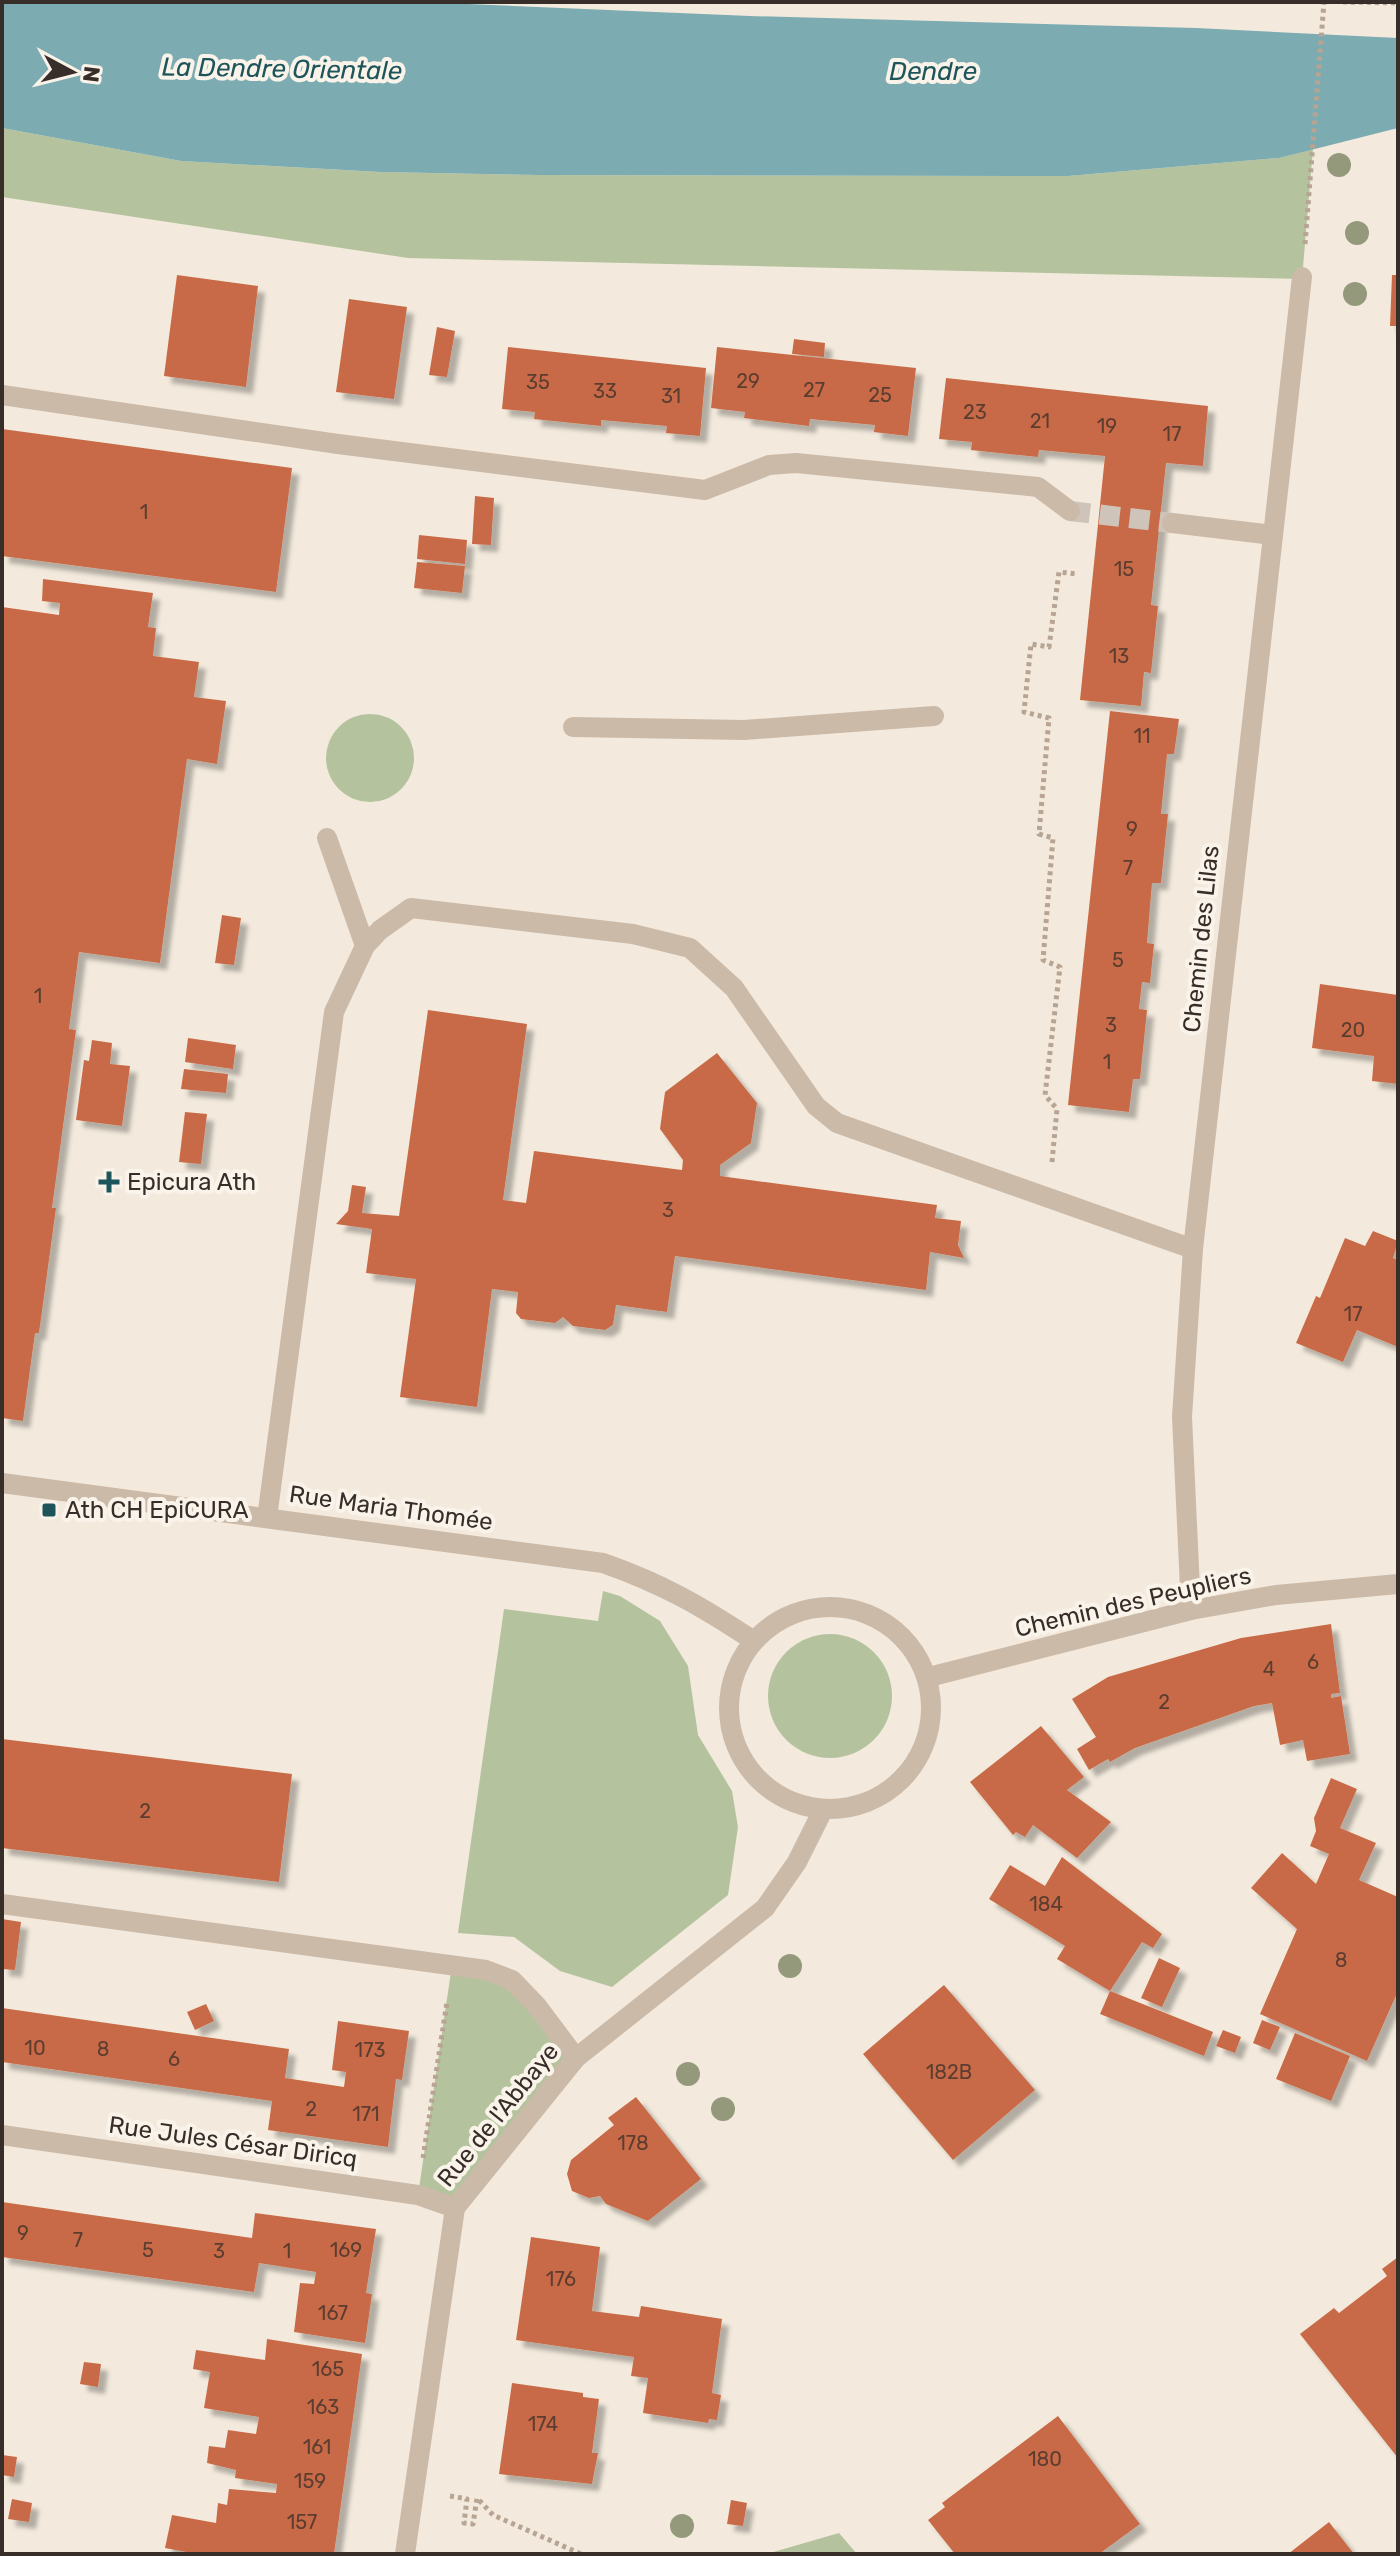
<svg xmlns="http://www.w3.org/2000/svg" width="1400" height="2556" font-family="Rubik,sans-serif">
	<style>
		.green { fill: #b4c39d }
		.water { fill: #7cacb1 }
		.building { fill: #c86b46; filter: url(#shadow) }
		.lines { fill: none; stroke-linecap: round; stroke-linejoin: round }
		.minor-tunnel { stroke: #cec4b9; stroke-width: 20; stroke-dasharray: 20 10; stroke-linecap: butt }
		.path { stroke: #b7a493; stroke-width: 5; stroke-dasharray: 4 4; stroke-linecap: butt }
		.minor { stroke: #ccbaa9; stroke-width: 20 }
		.tree { fill: #94997c }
		.poi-dot { fill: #1d555b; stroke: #faf3ea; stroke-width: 3 }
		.labels { text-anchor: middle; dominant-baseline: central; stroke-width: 8; stroke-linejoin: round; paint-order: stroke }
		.number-label { font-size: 20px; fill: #5c3d30 }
		.street-label { font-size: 24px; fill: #382e29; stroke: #faf3ea }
		.poi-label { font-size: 24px; fill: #382e29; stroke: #faf3ea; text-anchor: start }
		.water-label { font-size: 26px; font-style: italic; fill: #1d555b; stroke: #faf3ea }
	</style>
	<defs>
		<filter id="shadow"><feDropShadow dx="7" dy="7" stdDeviation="2" flood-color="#0004"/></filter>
	</defs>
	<rect width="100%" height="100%" fill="#f3eadd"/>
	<g class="green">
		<path d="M2 128 181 161 380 172 538 175 1068 176 1279 158 1313 149 1302 279 408 258 2 197Z"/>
		<circle cx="370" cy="758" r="44"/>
		<path d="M603 1591 620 1596 660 1621 688 1666 698 1735 732 1791 738 1827 728 1895 612 1987 560 1971 514 1937 458 1933 504 1609 598 1621Z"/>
		<circle cx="830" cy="1696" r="62"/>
		<path d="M452 1965 486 1970 580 2055 455 2208 418 2195Z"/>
		<path d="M839 2533 857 2554H770V2553Z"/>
	</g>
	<path class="water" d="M2 2H421L750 16 1196 28 1398 38V128L1279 158 1068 176 538 175 380 172 181 161 2 128Z"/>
	<g class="building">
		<path d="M177 275 258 286 246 387 164 376Z"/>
		<path d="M1392 275H1398V326H1390Z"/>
		<path d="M349 299 407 307 394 399 336 392Z"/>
		<path d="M437 327 455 331 447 377 429 375Z"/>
		<path d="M794 339 825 343 824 357 792 354Z"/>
		<path d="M508 347 706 368 700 436 666 433 667 426 601 420V426L534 419 535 412 502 409Z"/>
		<path d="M717 347 916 368 908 436 874 432 875 425 810 419 809 426 744 418 745 412 711 408Z"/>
		<path d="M946 378 1208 406 1203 466 1166 463 1151 605 1158 606 1151 673 1144 672 1141 706 1080 700 1105 456 1039 450 1038 457 971 450 972 442 939 439Z"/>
		<path d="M2 429 292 468 276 592 2 556Z"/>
		<path d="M475 496 494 498 491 545 472 544Z"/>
		<path d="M419 535 467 540 465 564 417 559Z"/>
		<path d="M417 562 465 566 462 593 414 588Z"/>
		<path d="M43 579 153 593 148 627 156 628 153 656 199 662 194 697 226 701 217 764 187 759 160 963 79 952 69 1029 76 1030 52 1208H56L39 1333H35L23 1421 2 1418V607L59 615 60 603 42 601Z"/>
		<path d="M1110 711 1179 719 1174 754H1167L1161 814H1168L1161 883H1152L1147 943 1154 944 1150 983 1142 982 1139 1009 1147 1010 1140 1079H1133L1129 1112 1068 1105Z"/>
		<path d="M222 915 241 918 234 965 215 963Z"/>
		<path d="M1320 984 1398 995V1084L1372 1081 1374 1056 1312 1048Z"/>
		<path d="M428 1010 527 1024 503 1200 526 1203 534 1151 682 1170 683 1160 660 1129 665 1092 717 1053 757 1103 751 1143 720 1165V1176L937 1205 935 1218 961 1221 958 1245 964 1258 930 1252 926 1290 675 1256 667 1312 616 1305 613 1325 605 1330 573 1326 563 1317 555 1323 521 1319 516 1313 518 1292 492 1289 477 1407 400 1397 416 1279 366 1273 372 1229 336 1224 348 1211 352 1185 366 1187 362 1213 399 1216Z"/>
		<path d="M188 1038 236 1045 233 1069 185 1062Z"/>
		<path d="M92 1040 112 1043 110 1064 130 1066 122 1126 76 1120 84 1060 89 1061Z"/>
		<path d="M184 1069 228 1074 226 1093 181 1089Z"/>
		<path d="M185 1112 207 1114 201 1164 179 1162Z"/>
		<path d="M1373 1231 1398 1241 1393 1258 1398 1260V1347L1357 1330 1343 1362 1296 1343 1316 1296 1320 1298 1345 1238 1365 1246Z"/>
		<path d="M1331 1624 1340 1693 1331 1694V1698L1341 1696 1350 1754 1307 1761 1303 1740 1280 1745 1272 1703 1254 1706 1135 1748 1110 1762 1108 1759 1089 1770 1077 1749 1096 1737 1072 1699 1108 1677 1241 1638Z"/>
		<path d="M1041 1726 1084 1777 1067 1790 1111 1822 1077 1858 1033 1825 1025 1837 1016 1832 1013 1835 970 1782Z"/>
		<path d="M2 1739 292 1774 279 1882 2 1848Z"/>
		<path d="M1331 1778 1357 1789 1340 1828 1376 1843 1359 1880 1398 1897V1991L1367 2061 1260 2014 1297 1929 1251 1888 1282 1853 1316 1884 1329 1854 1310 1846 1316 1831 1314 1818Z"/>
		<path d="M1062 1857 1162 1934 1153 1948 1142 1942 1110 1991 1057 1959 1065 1946 989 1899 1010 1865 1045 1886Z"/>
		<path d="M2 1919 21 1922 15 1970 2 1969Z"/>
		<path d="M1159 1958 1180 1968 1162 2007 1141 1998Z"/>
		<path d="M944 1985 1035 2090 953 2160 863 2054Z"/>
		<path d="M1110 1991 1213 2032 1204 2056 1100 2014Z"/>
		<path d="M206 2004 214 2021 195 2030 187 2012Z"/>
		<path d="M2 2008 289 2049 285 2078 344 2087 346 2072 332 2070 338 2021 409 2031 402 2080 396 2079 388 2147 268 2130 272 2101 2 2062Z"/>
		<path d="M1262 2020 1280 2027 1270 2050 1253 2043Z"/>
		<path d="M1223 2030 1241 2037 1235 2053 1216 2046Z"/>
		<path d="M1295 2033 1350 2056 1331 2101 1276 2079Z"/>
		<path d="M636 2097 701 2179 648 2221 606 2204 600 2196 589 2198 572 2191 567 2174 571 2160 614 2125 608 2118Z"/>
		<path d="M2 2202 252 2238 255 2213 376 2229 366 2293 372 2294 365 2343 294 2332 300 2283 314 2284 316 2272 259 2263 254 2292 2 2257Z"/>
		<path d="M531 2237 600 2247 592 2311 639 2317 641 2306 722 2319 712 2393 721 2395 717 2420 709 2419 708 2423 643 2413 648 2378 631 2376 634 2357 516 2340Z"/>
		<path d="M1398 2257V2458L1300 2334 1334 2308 1339 2313 1387 2276 1382 2269Z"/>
		<path d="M267 2339 362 2354 334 2554H197L165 2548 172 2515 216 2523 218 2503 227 2505 229 2489 276 2493 277 2484 235 2478 236 2470 207 2463 209 2446 225 2448 228 2430 256 2434 259 2417 204 2408 210 2372 193 2369 196 2350 265 2360Z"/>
		<path d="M84 2362 101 2364 98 2387 80 2384Z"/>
		<path d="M512 2383 583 2393V2397L599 2399 592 2453H598L592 2484 499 2474Z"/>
		<path d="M1058 2416 1140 2524 1099 2554H955L928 2520 945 2507 942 2503Z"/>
		<path d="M2 2455 17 2457 14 2477 2 2475Z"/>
		<path d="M12 2499 32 2503 29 2522 8 2519Z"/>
		<path d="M731 2500 747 2503 743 2526 727 2524Z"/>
		<path d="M1329 2522 1354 2554H1288Z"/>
	</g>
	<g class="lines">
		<path class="minor-tunnel" d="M1070 511 1172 523"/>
		<g class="path">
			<path d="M1343 2 1398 3"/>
			<path d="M1305 244 1324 2"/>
			<path d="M1052 1162 1057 1109 1045 1095 1060 967 1043 960 1053 838 1039 834 1049 718 1024 712 1031 644 1049 647 1059 572 1077 574"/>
			<path d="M423 2158 447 2002"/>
			<path d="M450 2496 467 2499 464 2523 473 2524 477 2498 493 2515 581 2554"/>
		</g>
		<g class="minor">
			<path d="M2 395 338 444 705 490 769 465 796 463 1038 487 1070 511"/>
			<path d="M1172 523 1273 535"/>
			<path d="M573 727 744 730 934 716"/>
			<path d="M327 838 365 946"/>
			<path d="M2 1483 603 1563C663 1584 701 1606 754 1641"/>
			<path d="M267 1518 334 1012 365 946 380 930 411 908 633 934 690 948 734 988 816 1106 837 1123 1193 1249"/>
			<circle cx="830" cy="1708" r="101"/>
			<path d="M1191 1610 1182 1417 1193 1249 1302 277"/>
			<path d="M929 1677 1191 1610 1276 1595 1398 1584"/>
			<path d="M2 1904 486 1970 512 1980 537 2006 576 2058"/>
			<path d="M2 2135 418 2195 455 2208"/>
			<path d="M405 2554 455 2208 576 2058 765 1908 797 1862 823 1810"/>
		</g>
	</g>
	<g class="tree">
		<circle cx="1339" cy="165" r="12"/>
		<circle cx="1357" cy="233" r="12"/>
		<circle cx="1355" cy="294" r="12"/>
		<circle cx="790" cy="1966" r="12"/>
		<circle cx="688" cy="2074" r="12"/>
		<circle cx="723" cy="2109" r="12"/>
		<circle cx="682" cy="2526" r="12"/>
	</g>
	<g class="poi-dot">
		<path d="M105 1170h8v8h8v8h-8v8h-8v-8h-8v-8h8z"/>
		<rect x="41" y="1502" width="16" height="16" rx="4"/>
	</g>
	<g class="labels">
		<g class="number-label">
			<text x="748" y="381">29</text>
			<text x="538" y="382">35</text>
			<text x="814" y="390">27</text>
			<text x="605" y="391">33</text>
			<text x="880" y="395">25</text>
			<text x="671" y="396">31</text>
			<text x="975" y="412">23</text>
			<text x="1040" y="421">21</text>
			<text x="1107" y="426">19</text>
			<text x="1172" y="434">17</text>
			<text x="144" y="512">1</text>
			<text x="1124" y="569">15</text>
			<text x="1119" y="656">13</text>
			<text x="1142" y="736">11</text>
			<text x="1132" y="829">9</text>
			<text x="1128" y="868">7</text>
			<text x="1118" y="960">5</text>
			<text x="38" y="996">1</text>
			<text x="1111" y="1025">3</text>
			<text x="1353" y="1030">20</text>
			<text x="1107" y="1062">1</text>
			<text x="668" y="1210">3</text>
			<text x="1353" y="1314">17</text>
			<text x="1313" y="1662">6</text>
			<text x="1269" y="1669">4</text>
			<text x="1164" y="1702">2</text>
			<text x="145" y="1811">2</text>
			<text x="1046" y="1904">184</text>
			<text x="1341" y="1960">8</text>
			<text x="35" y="2048">10</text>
			<text x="103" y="2049">8</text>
			<text x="370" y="2050">173</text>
			<text x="174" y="2059">6</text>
			<text x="949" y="2072">182B</text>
			<text x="311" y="2109">2</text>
			<text x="366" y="2114">171</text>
			<text x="633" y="2143">178</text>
			<text x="23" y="2233">9</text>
			<text x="78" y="2240">7</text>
			<text x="148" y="2250">5</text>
			<text x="346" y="2250">169</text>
			<text x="219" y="2251">3</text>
			<text x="287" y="2251">1</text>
			<text x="561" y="2279">176</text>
			<text x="333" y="2313">167</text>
			<text x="328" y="2369">165</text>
			<text x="323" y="2407">163</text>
			<text x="543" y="2424">174</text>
			<text x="317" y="2447">161</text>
			<text x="1045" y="2459">180</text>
			<text x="310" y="2481">159</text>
			<text x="302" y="2522">157</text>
		</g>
		<g class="street-label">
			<text transform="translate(1201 939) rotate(-84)">Chemin des Lilas</text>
			<text transform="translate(391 1508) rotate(8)">Rue Maria Thomée</text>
			<text transform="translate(1133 1602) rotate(-13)">Chemin des Peupliers</text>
			<text transform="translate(498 2115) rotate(-51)">Rue de l'Abbaye</text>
			<text transform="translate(233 2142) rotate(8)">Rue Jules César Diricq</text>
		</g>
		<g class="poi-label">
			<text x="127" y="1182">Epicura Ath</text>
			<text x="65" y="1510">Ath CH EpiCURA</text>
		</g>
		<g class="water-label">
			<text transform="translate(282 69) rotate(1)">La Dendre Orientale</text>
			<text x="933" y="71">Dendre</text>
		</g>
	</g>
	<rect width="1400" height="2556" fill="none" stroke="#382e29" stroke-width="8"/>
	<g transform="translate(72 72) rotate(97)" stroke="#faf3ea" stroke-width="6" paint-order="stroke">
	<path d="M0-6L14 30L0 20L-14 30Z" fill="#382e29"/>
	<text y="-12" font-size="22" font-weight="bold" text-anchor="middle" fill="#382e29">N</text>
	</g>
</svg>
